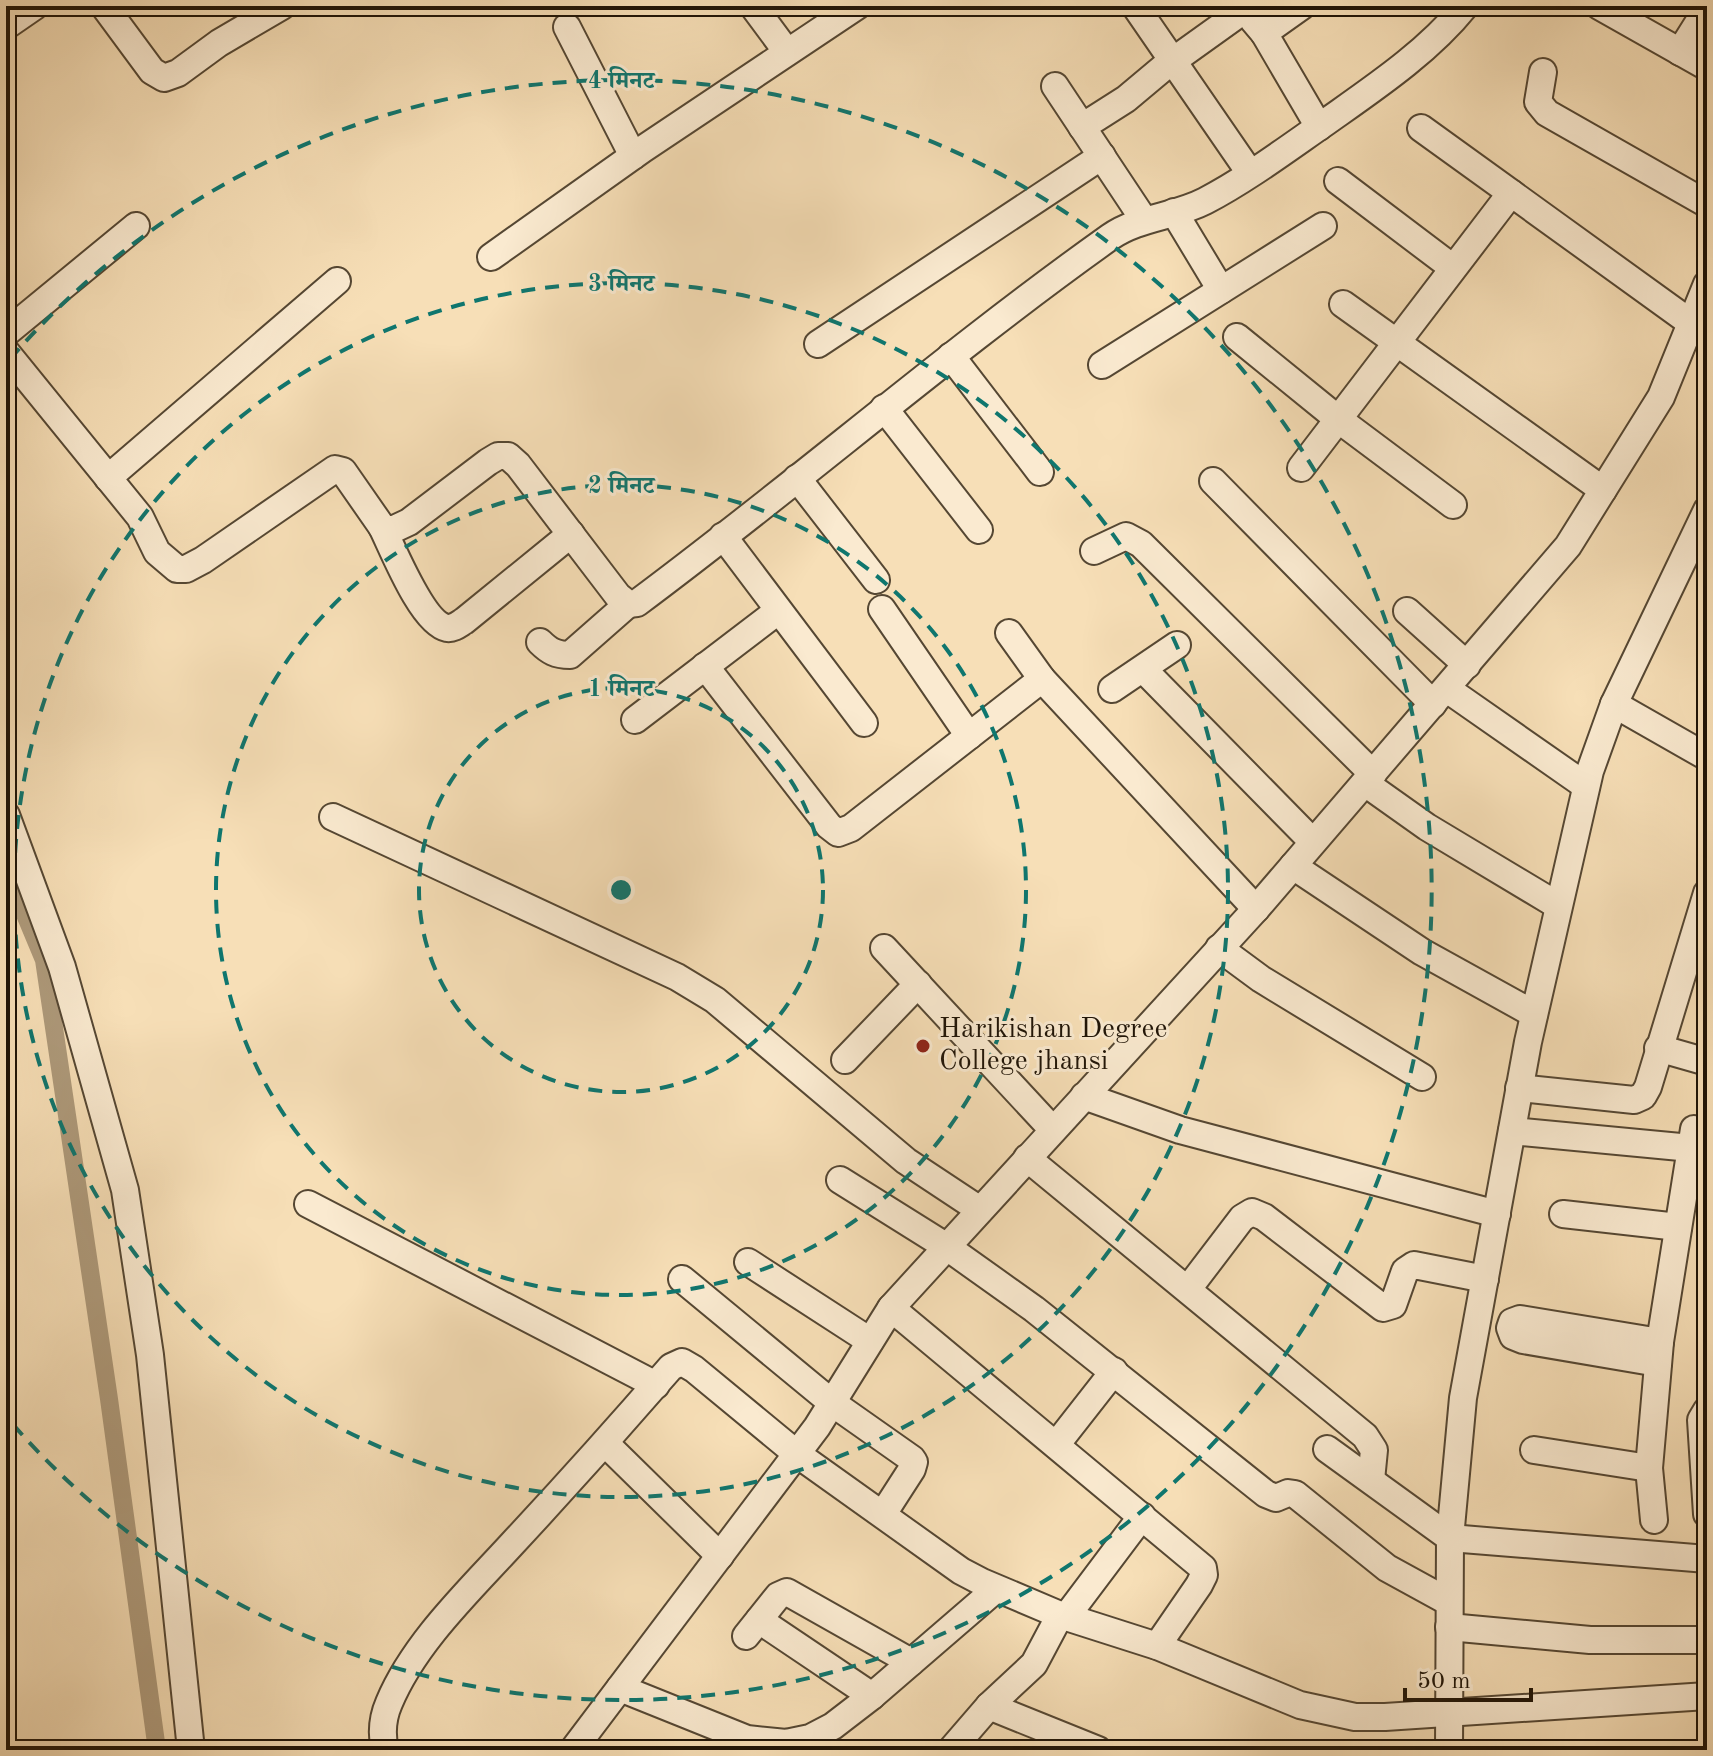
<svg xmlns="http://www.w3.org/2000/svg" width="1713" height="1756" font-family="'Old Standard TT','Noto Serif Devanagari',serif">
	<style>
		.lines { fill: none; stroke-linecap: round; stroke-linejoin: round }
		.canal { stroke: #ae9a7b; stroke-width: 18 }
		.minor-casing { stroke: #554733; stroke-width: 30 }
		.minor { stroke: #faead0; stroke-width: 26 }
		.ring { fill: none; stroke: #0f766e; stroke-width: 4; stroke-dasharray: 14 10 }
		.poi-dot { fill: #8f2418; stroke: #faead0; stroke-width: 3 }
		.labels { text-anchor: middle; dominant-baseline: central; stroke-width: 6; stroke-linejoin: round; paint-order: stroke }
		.poi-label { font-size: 28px; fill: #1f1407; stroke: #faead0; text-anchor: start }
		.centre { fill: #0f766e; stroke: #faead0; stroke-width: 4 }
		.ring-label { font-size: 24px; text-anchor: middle; font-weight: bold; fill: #0f766e; stroke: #faead0; stroke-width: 6; stroke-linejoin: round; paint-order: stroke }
	</style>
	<rect width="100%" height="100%" fill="#f7dfb7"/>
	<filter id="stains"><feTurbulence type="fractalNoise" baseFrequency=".0025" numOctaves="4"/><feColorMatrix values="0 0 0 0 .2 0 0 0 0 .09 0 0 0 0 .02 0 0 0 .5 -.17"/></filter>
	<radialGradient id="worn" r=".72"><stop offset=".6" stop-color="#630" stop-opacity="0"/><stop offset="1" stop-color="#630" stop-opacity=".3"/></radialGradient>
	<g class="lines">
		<path class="canal" d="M6 869 44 960 109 1399 157 1750"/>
		<defs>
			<g id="minor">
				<path d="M104 6 152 71 164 78 178 73 219 43 282 6"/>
				<path d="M753 6 787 52"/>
				<path d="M1135 6 1250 173"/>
				<path d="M1599 6 1707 67"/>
				<path d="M1253 20 1264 33 1302 6"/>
				<path d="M6 26 35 6"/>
				<path d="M567 27 633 156"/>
				<path d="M1264 33 1319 127"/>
				<path d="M1680 52 1707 9"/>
				<path d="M1543 72 1538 102 1547 113 1707 204"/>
				<path d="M1055 86 1144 220"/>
				<path d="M1082 127 1126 99 1163 68 1244 10"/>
				<path d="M1421 128 1691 323"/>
				<path d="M1338 181 1453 268"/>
				<path d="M1174 212 1221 290"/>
				<path d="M491 257 643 149 857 6"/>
				<path d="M1343 304 1603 490"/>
				<path d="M6 333 136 226"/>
				<path d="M1237 337 1338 419 1453 505"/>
				<path d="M818 344 1102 156"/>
				<path d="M6 352 140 517 157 552 177 569H186L203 560 335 469 343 471 382 527 392 530 409 522 488 462 498 456H508L518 465 618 596 628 604 637 603C797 484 947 353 1110 237 1139 217 1174 217 1205 201 1247 179 1287 149 1326 122 1374 88 1428 52 1465 6"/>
				<path d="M951 356 1040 472"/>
				<path d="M1102 365 1323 226"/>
				<path d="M884 408 979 530"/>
				<path d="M1301 468 1511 193"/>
				<path d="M108 478 337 281"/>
				<path d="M797 478 876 580"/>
				<path d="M1213 481 1433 704"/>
				<path d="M382 527C393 549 422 623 447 628 453 629 459 624 464 621L571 534"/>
				<path d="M723 536 864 723"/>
				<path d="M1094 551 1126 536 1141 544 1373 774"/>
				<path d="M882 609 969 736"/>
				<path d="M1407 611 1467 665"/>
				<path d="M1009 633 1042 679 1256 909"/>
				<path d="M540 642C549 651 556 655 570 655L628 604"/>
				<path d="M705 666 829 826 838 833 851 828 1042 679"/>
				<path d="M1143 669 1313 842"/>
				<path d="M1112 689 1177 645"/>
				<path d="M1447 689 1586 786"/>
				<path d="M1614 704 1707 757"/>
				<path d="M635 720 778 611"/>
				<path d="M1365 783 1427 827 1557 905"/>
				<path d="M6 815 62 967 125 1190 150 1355 191 1750"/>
				<path d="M333 817 677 977 715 1000 906 1161 980 1210"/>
				<path d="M1293 866 1422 952 1534 1014"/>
				<path d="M884 948 1053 1130"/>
				<path d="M1219 948 1261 979 1422 1077"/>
				<path d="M1658 1048 1707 1062"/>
				<path d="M845 1060 918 984"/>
				<path d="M1519 1088 1634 1100 1643 1096 1648 1087 1707 893"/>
				<path d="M1084 1096 1180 1130 1497 1214"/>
				<path d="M1512 1131 1691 1148"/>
				<path d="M1027 1158 1365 1436 1374 1450 1371 1480"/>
				<path d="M840 1180 947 1247 1034 1309 1266 1494 1276 1498 1288 1493 1295 1494 1387 1568 1449 1602"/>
				<path d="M308 1204 656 1385"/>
				<path d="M1563 1214 1678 1227"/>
				<path d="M748 1262 870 1341"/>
				<path d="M682 1279 831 1402 912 1459 914 1462 912 1469 883 1514"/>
				<path d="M1188 1289 1242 1218 1252 1212 1264 1217 1383 1308 1393 1305 1405 1271 1414 1265 1485 1279"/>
				<path d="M891 1308 1203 1568 1204 1575 1199 1585 1157 1646"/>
				<path d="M1658 1363 1523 1340 1513 1336 1510 1328 1512 1322 1520 1319 1660 1342"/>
				<path d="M1707 1410 1701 1420 1707 1514"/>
				<path d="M605 1443 720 1556"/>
				<path d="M1056 1445 1114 1371"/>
				<path d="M1327 1449 1450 1538 1707 1559"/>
				<path d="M1534 1450 1649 1468"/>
				<path d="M1654 1520 1649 1468 1660 1342 1694 1129"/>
				<path d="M1066 1617 1142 1516"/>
				<path d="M759 1620 872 1696"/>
				<path d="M1449 1627 1590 1640H1707"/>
				<path d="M746 1636 778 1596 787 1592 911 1662"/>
				<path d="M620 1688 747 1739 786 1743 810 1738 833 1726 872 1696 996 1589"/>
				<path d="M989 1706 1098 1750"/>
				<path d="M385 1750C381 1733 382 1719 389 1703 414 1643 469 1591 512 1544 566 1486 619 1427 671 1367L682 1362 694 1369 797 1454 961 1571 982 1582 1060 1615 1157 1646 1300 1705 1355 1717H1385L1707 1696"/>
				<path d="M573 1750 817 1427 891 1308 1256 909 1568 546 1661 397 1707 284"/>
				<path d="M951 1750 989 1706 1034 1664 1060 1615"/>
				<path d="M1449 1750 1450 1538 1463 1398 1528 1042 1590 771 1614 704 1707 510"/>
			</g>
		</defs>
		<use href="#minor" class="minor-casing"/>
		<use href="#minor" class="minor"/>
	</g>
	<g class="ring">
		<circle cx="621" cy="890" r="202"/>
		<circle cx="621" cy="890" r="405"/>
		<circle cx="621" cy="890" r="607"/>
		<path d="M10 359A810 810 0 1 1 10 1421"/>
	</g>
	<circle class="poi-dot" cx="923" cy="1046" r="8"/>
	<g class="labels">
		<g class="poi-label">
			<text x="939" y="1030">Harikishan Degree<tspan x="939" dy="32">College jhansi</tspan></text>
		</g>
	</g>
	<circle cx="621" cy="890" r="12" class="centre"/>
	<g class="ring-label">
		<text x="621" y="88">4 मिनट</text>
		<text x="621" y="291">3 मिनट</text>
		<text x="621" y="493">2 मिनट</text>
		<text x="621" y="696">1 मिनट</text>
	</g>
	<rect width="1713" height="1756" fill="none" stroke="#f7dfb7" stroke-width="32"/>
	<rect x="8" y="8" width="1697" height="1740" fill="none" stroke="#1f1407" stroke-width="4"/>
	<rect x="16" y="16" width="1681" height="1724" fill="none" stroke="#1f1407" stroke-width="2"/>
	<path d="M1405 1688v12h126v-12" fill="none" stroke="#1f1407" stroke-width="4"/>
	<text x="1417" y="1688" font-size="24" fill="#1f1407" stroke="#faead0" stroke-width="6" paint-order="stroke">50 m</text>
	<rect width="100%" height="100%" filter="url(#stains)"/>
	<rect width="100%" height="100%" fill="url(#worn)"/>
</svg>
